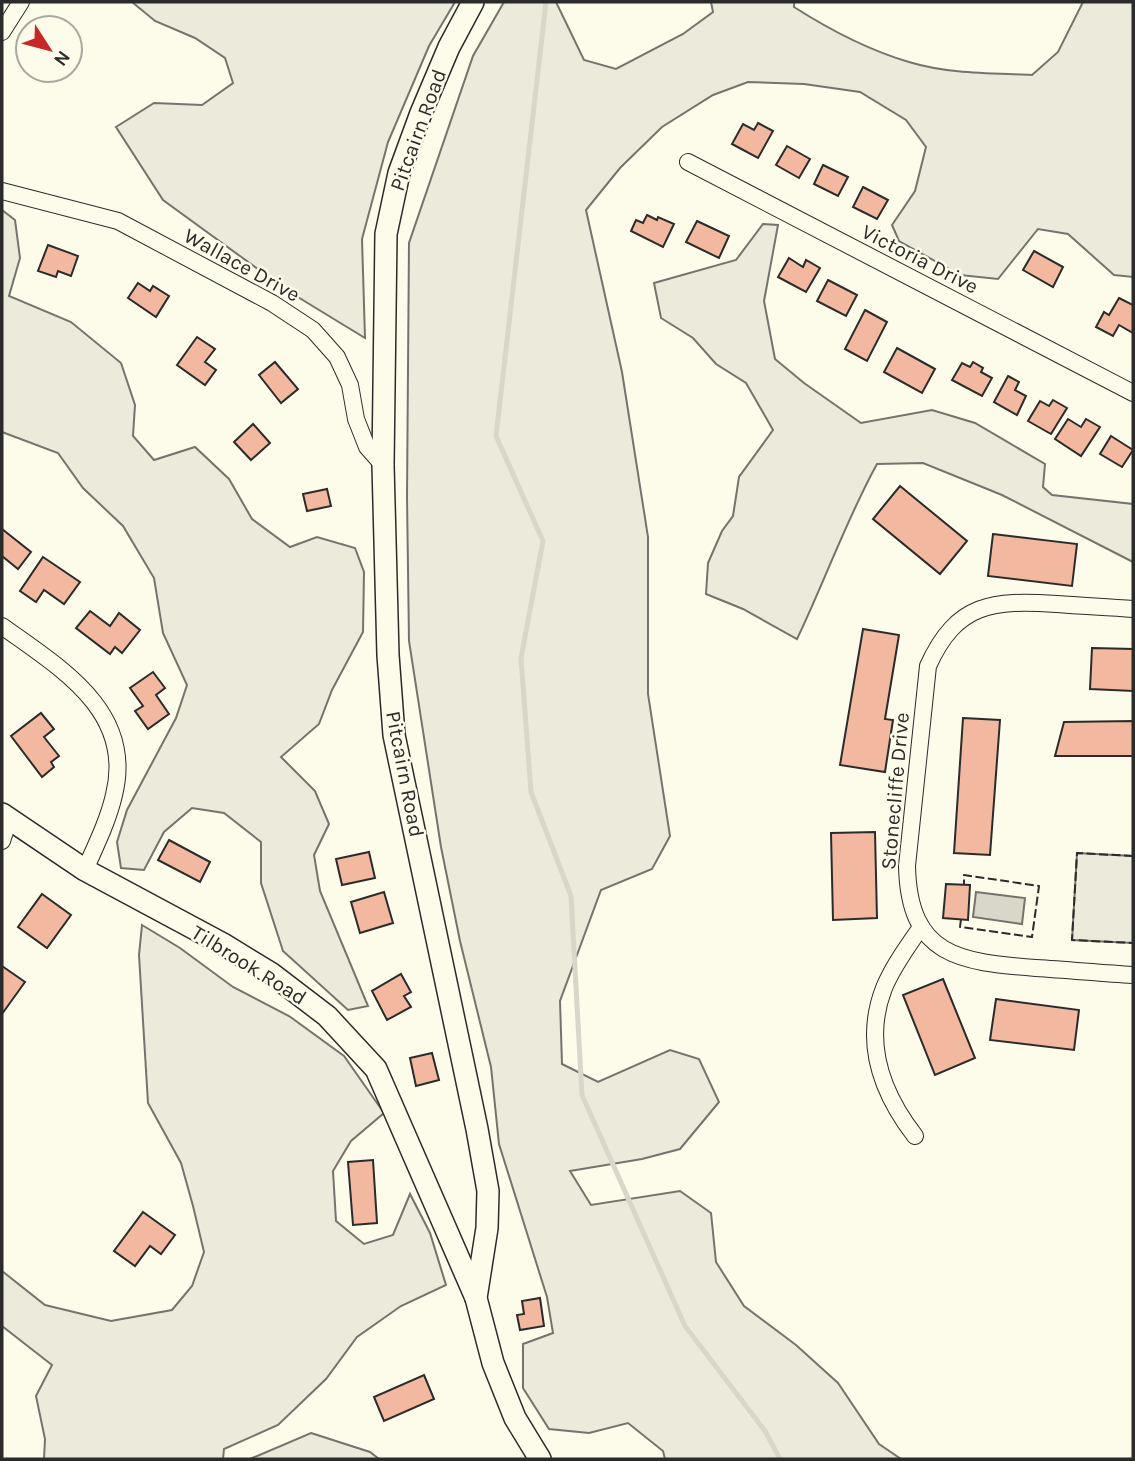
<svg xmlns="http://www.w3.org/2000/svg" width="1135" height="1461" font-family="Karla,sans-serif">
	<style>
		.green { fill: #ecebdb; stroke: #74746e; stroke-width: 2 }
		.water { fill: #d8d7c9; stroke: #74746e; stroke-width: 2 }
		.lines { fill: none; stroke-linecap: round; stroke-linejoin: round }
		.stream { stroke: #d8d7c9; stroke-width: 5 }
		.building { fill: #f2b8a0; stroke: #2b2b2b; stroke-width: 2 }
		.street-casing { stroke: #2b2b2b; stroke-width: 18 }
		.secondary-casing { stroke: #2b2b2b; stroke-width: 24 }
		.street { stroke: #fdfbea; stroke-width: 16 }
		.secondary { stroke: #fdfbea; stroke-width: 21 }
		.fence { stroke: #2b2b2b; stroke-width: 2; stroke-dasharray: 9 3.5; stroke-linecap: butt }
		.labels { text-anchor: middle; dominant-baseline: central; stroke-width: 5; stroke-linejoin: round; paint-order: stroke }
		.street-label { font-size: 21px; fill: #2b2b2b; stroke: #fdfbea }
	</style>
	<rect width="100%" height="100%" fill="#fdfbea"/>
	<g class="green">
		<path d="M132 2H455L429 46 388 142 362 239 365 338 288 291 163 200 116 127 154 103 202 105 233 83 225 58 195 38 155 21Z"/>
		<path d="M504 2H556L584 60 616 69 683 34 713 12 711 2H794V7C830 30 868 50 909 62 948 74 992 73 1032 75L1058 52 1083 2H1133V277L1114 275 1068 234 1038 229 998 279 960 275 899 241 892 225 915 191 926 147 906 120 860 92 804 84 748 82 713 95 662 127 620 168 586 210 622 372 648 537V694L670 836 652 869 601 890 560 1001 562 1064 598 1082 670 1050 699 1059 719 1102 680 1149 642 1159 570 1171 591 1205 680 1191 711 1213 716 1262 744 1306 796 1345 838 1383 879 1444 901 1459H665L663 1451 628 1423 589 1433 549 1429 523 1388V1344L553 1333 547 1297 499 1144 491 1067 460 941 441 847 409 641 407 497 409 243 473 56Z"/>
		<path d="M2 210 15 220 20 258 9 296 71 322 121 363 135 405 133 436 154 460 195 447 229 479 252 519 290 547 317 537 355 548 364 572 363 632 332 690 319 724 281 757 315 791 329 824 314 855 320 891 368 1006 348 1010 283 951 261 883V842L224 813 192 808 164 832 144 870 121 868 117 842 127 810 176 718 187 685 163 633 154 578 123 526 83 488 58 453 2 432Z"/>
		<path d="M763 224 778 225 764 301 775 359 804 383 861 423 932 410 975 423 1045 464 1043 487 1052 495 1133 504V562L1002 495 923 463 877 464C846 520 825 581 797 639L743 609 706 594 708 563 722 531 733 516 739 477 773 430 746 383 716 364 693 338 661 318 654 283 736 260Z"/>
		<path d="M1077 853 1133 856V943L1072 940Z"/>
		<path d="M142 925 180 948 233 987 289 1016 344 1056 384 1113 351 1141 333 1171 336 1221 364 1244 393 1235 410 1194 430 1233 446 1285 401 1306 357 1337 326 1379 278 1425 224 1449 223 1459H44L45 1439 36 1396 52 1365 2 1326V1271L45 1305 111 1321 172 1310 192 1286 204 1252 193 1206 181 1163 148 1103 139 955Z"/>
		<path d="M311 1433 370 1452 379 1459H250Z"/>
	</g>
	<path class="water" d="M976 892 1025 898 1022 924 973 917Z"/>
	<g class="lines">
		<path class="stream" d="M546 2 496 436 543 541 521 658 531 792 571 896 582 1095 685 1326 765 1431 780 1459"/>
	</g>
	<g class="building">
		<path d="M758 123 773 131 758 158 732 144 743 124 754 130Z"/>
		<path d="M787 146 810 159 799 178 776 165Z"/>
		<path d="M823 165 848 177 838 196 814 184Z"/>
		<path d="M863 187 888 200 877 219 853 207Z"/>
		<path d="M647 215 657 220 658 217 674 224 663 247 631 231 636 220 643 223Z"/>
		<path d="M697 221 729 236 719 258 686 242Z"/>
		<path d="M48 245 78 256 71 276 58 271 56 277 38 271Z"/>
		<path d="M1034 251 1063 267 1053 287 1023 270Z"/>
		<path d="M789 258 803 267 806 260 820 268 806 292 778 277Z"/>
		<path d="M828 280 857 295 846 316 817 301Z"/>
		<path d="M138 283 150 291 153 286 169 296 156 317 128 298Z"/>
		<path d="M1119 298 1133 305V333L1119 325 1113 336 1096 327 1104 312 1109 315Z"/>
		<path d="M865 310 887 322 867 361 845 349Z"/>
		<path d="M197 337 215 349 205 362 216 370 205 385 177 365Z"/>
		<path d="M897 348 935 369 922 393 884 372Z"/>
		<path d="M275 362 298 389 281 403 259 375Z"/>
		<path d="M973 362 983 368 981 372 992 378 982 396 952 380 962 363 970 367Z"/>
		<path d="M1008 376 1019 382 1015 390 1026 396 1017 415 994 402Z"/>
		<path d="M1053 400 1067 408 1051 434 1028 421 1040 401 1049 406Z"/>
		<path d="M1068 419 1081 427 1086 419 1100 427 1081 456 1055 439Z"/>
		<path d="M253 424 270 443 251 460 234 442Z"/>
		<path d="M1111 436 1133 450 1122 467 1100 454Z"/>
		<path d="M900 486 967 541 940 574 873 519Z"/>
		<path d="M327 489 331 506 307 511 303 494Z"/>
		<path d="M2 529 31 552 18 569 2 556Z"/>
		<path d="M993 534 1077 544 1072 586 988 576Z"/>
		<path d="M43 557 80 582 64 604 44 590 36 602 20 591Z"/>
		<path d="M90 611 110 626 119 613 140 630 122 653 115 647 110 654 76 628Z"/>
		<path d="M863 629 899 635 885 719 893 720 885 772 840 765Z"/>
		<path d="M1092 648 1133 649V691L1090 689Z"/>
		<path d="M153 672 165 688 156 695 169 714 148 729 135 711 143 706 130 688Z"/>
		<path d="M41 713 54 729 44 737 59 756 51 762 54 767 42 777 11 736Z"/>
		<path d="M963 718 1000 720 990 855 954 853Z"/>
		<path d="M1133 721V756H1055L1064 722Z"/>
		<path d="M875 832 877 918 833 920 831 833Z"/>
		<path d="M169 840 210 862 200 882 158 860Z"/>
		<path d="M369 852 375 878 342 885 336 859Z"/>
		<path d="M946 884 970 885 968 920 943 918Z"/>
		<path d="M384 892 393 923 360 933 351 902Z"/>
		<path d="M42 894 71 915 47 948 18 927Z"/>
		<path d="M2 966 25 982 2 1014Z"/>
		<path d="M401 974 411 992 404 996 411 1007 387 1020 372 991Z"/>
		<path d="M943 979 975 1058 935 1075 903 995Z"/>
		<path d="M996 999 1079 1010 1074 1050 990 1040Z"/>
		<path d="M432 1053 439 1080 416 1086 410 1058Z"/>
		<path d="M373 1160 377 1223 353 1225 348 1162Z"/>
		<path d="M143 1212 175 1235 161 1254 150 1246 135 1266 114 1251Z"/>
		<path d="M540 1298 544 1326 520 1330 517 1315 524 1314 522 1301Z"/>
		<path d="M424 1375 434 1399 384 1421 374 1397Z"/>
	</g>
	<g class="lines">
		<defs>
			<g id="street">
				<path d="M2 32 21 2"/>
				<path d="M688 162 1133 393"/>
				<path d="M2 191 118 221 272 303 313 330 337 357 350 385 356 419 367 447 383 465"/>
				<path d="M1133 609C1108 607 1082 606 1057 604 993 600 957 602 928 666L907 866C909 957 960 962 1036 968 1068 970 1101 973 1133 975"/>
				<path d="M2 626C60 668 135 711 114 795 108 821 96 845 85 870"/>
				<path d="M2 841 9 819"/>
				<path d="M915 1136C881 1092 863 1042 884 988 893 966 908 946 921 927"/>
			</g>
			<g id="secondary">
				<path d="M473 2 449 47 421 113 399 173 386 234 383 465 388 655 394 735 477 1129 488 1191 487 1228 476 1298 493 1363 515 1418 540 1459"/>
				<path d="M2 814 85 870 223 944 272 974 327 1016 376 1069 476 1298"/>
			</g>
		</defs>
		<use href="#street" class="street-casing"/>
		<use href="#secondary" class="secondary-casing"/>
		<use href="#street" class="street"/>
		<use href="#secondary" class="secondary"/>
		<g class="fence">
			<path d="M1133 856 1077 853 1072 940 1133 943"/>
			<path d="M961 919 960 927 1032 937 1039 886 964 875V885"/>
		</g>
	</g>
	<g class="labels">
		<g class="street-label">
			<text transform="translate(418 130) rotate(-70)">Pitcairn Road</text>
			<text transform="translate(920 259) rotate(27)">Victoria Drive</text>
			<text transform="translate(242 265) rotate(29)">Wallace Drive</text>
			<text transform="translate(405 774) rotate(79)">Pitcairn Road</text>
			<text transform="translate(895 791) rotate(-85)">Stonecliffe Drive</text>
			<text transform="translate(249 965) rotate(32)">Tilbrook Road</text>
		</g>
	</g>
	<rect width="1135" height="1461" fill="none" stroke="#2b2b2b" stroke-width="7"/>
	<g transform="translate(49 49) rotate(126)"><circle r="33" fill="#fdfbea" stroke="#a9a89e" stroke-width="2"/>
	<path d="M0-5L12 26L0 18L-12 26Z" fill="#c62828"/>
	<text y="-10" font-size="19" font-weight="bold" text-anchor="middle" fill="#2b2b2b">N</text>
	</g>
</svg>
